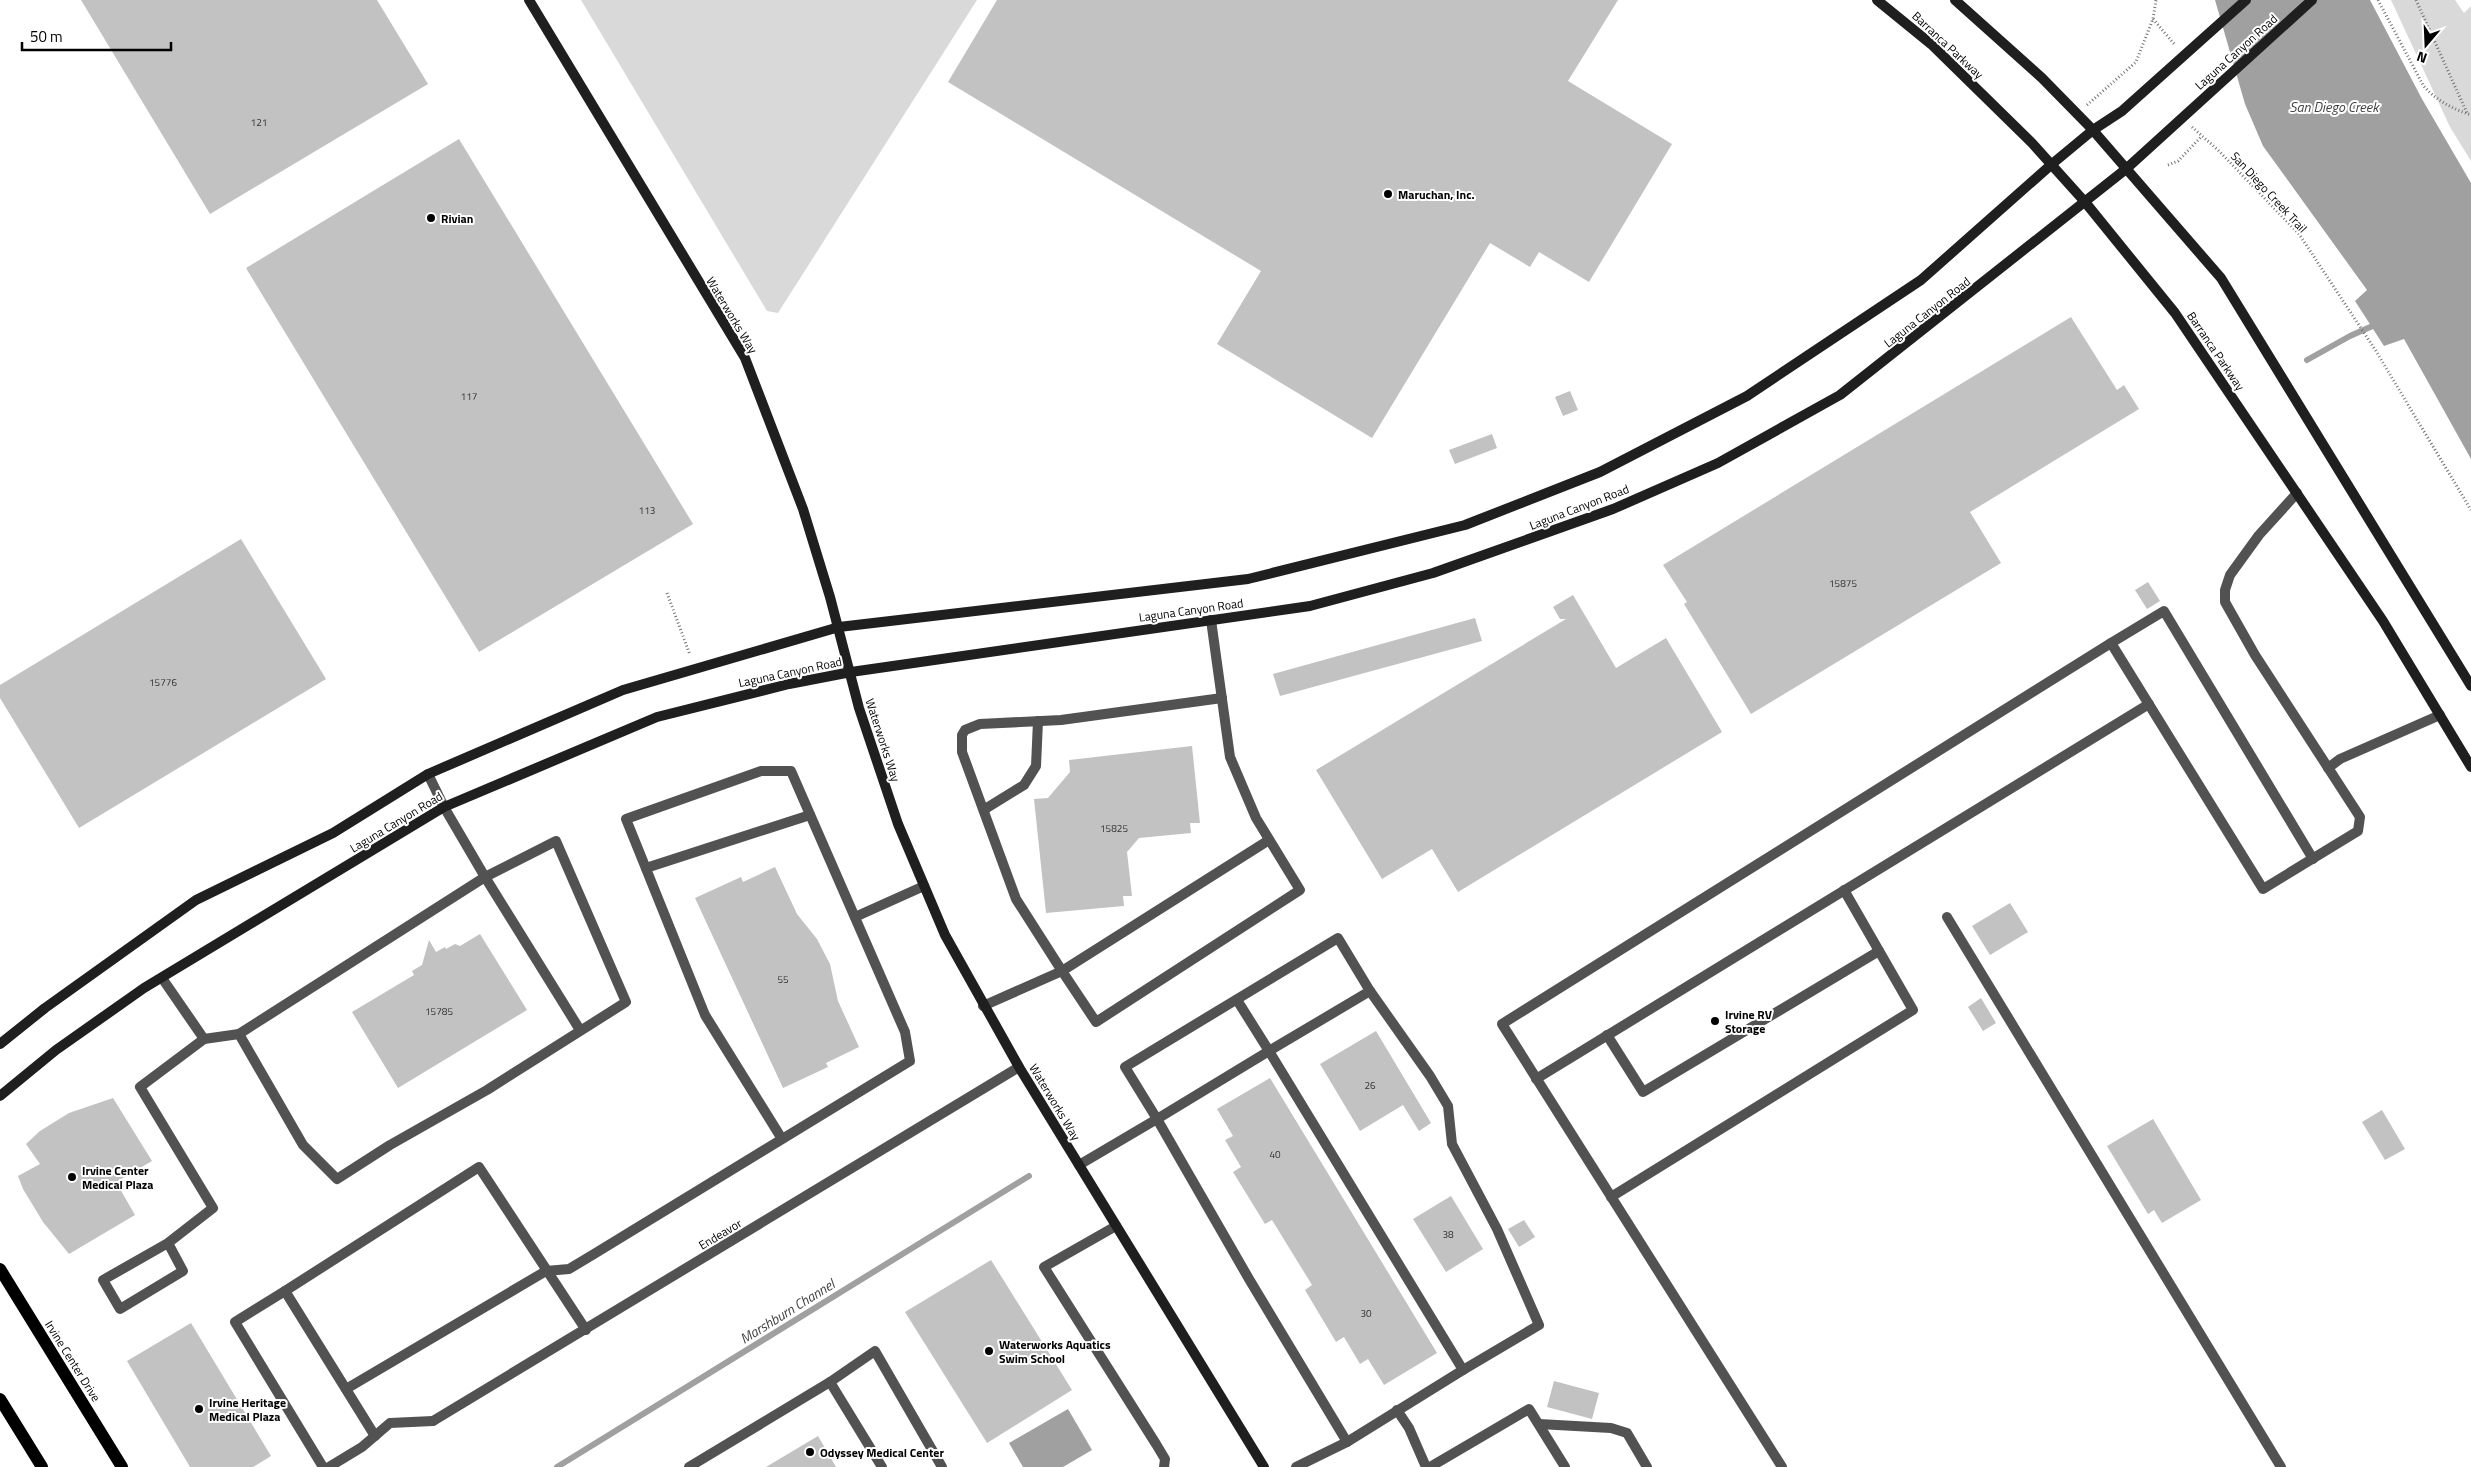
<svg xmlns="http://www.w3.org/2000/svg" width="2471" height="1467" font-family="'Titillium Web',sans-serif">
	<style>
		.green { fill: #d9d9d9 }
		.water { fill: #a0a0a0 }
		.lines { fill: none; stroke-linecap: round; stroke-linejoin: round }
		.stream { stroke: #a0a0a0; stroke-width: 6 }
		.building { fill: #c2c2c2 }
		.path { stroke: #747474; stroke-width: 3; stroke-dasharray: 1 2.5; stroke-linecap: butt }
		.lane { stroke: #525252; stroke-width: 10 }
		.street { stroke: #525252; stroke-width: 10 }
		.secondary { stroke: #1f1f1f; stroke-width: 10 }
		.primary { stroke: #000; stroke-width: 12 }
		.poi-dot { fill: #000; stroke: #fff; stroke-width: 2 }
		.labels { text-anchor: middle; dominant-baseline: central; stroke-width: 4; stroke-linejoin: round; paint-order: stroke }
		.number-label { font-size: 10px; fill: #303030 }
		.street-label { font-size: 12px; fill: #000; stroke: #fff }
		.poi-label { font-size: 12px; font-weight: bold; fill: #000; stroke: #fff; text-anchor: start }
		.water-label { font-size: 14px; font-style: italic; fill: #414141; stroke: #fff }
	</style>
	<rect width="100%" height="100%" fill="#fff"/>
	<g class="green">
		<path d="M581 0H977L778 313 767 311Z"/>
		<path d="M2391 0H2455L2464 13 2471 6V161L2450 127Z"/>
	</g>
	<g class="water">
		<path d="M2215 0H2370L2422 99 2471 183V459L2404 339 2384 346 2355 301 2367 290 2263 146 2245 104Z"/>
		<path d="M1068 1409 1092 1450 1063 1467H1023L1009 1443Z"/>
	</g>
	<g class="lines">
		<g class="stream">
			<path d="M2307 360 2350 336 2377 324"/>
			<path d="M557 1467 1029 1176"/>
		</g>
	</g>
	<g class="building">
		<path d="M81 0H377L428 84 210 214Z"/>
		<path d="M997 0H1618L1568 81 1672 144 1589 282 1539 252 1530 267 1490 243 1372 438 1217 344 1261 271 948 82Z"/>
		<path d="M459 139 693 524 479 652 246 268Z"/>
		<path d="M2071 317 2117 390 2124 385 2139 409 1970 512 2001 563 1751 714 1684 604 1687 602 1663 565Z"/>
		<path d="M1570 391 1578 410 1563 416 1555 397Z"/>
		<path d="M1492 434 1497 448 1455 464 1449 450Z"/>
		<path d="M241 539 326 679 79 828 0 698V685Z"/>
		<path d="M2148 582 2160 601 2147 609 2135 590Z"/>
		<path d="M1573 595 1616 668 1666 638 1722 732 1458 892 1432 849 1382 879 1316 770 1566 619H1560L1553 607Z"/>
		<path d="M1475 618 1482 641 1280 696 1273 674Z"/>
		<path d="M1192 746 1200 823H1190L1191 833 1139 838 1127 852 1132 896H1123L1124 906 1046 913 1034 799 1048 798 1070 772 1069 760Z"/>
		<path d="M775 867 797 914 817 939 830 964 838 1001 859 1047 826 1063 828 1067 783 1088 695 898 741 877 743 882Z"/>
		<path d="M2010 903 2028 932 1990 955 1972 926Z"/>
		<path d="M480 934 527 1010 398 1088 352 1012 414 975 412 971 422 965 429 940 436 952 445 947 446 949 455 944 460 946Z"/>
		<path d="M1981 998 1996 1023 1983 1031 1968 1007Z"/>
		<path d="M1376 1031 1431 1123 1419 1131 1403 1105 1360 1131 1320 1064Z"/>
		<path d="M1270 1078 1437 1353 1384 1385 1368 1359 1360 1364 1344 1337 1336 1342 1305 1290 1312 1285 1272 1220 1265 1224 1233 1172 1241 1167 1225 1140 1233 1136 1217 1109Z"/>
		<path d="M113 1098 152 1161 116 1182 135 1215 69 1254 43 1222 23 1189 18 1176 40 1164 26 1144 40 1131 69 1113Z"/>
		<path d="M2382 1110 2405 1149 2385 1160 2362 1122Z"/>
		<path d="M2153 1119 2201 1200 2162 1223 2154 1210 2148 1214 2107 1146Z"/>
		<path d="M1451 1196 1483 1249 1446 1272 1413 1219Z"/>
		<path d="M1524 1220 1535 1237 1519 1247 1508 1229Z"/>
		<path d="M991 1260 1072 1390 987 1443 905 1312Z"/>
		<path d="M191 1323 271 1456 253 1467H190L127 1361Z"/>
		<path d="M1554 1381 1599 1393 1592 1419 1547 1407Z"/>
		<path d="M818 1436 836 1467H766Z"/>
	</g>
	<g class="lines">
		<g class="path">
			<path d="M2378 0 2423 85C2435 100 2453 109 2471 115"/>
			<path d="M2416 0 2467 113"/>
			<path d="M2153 19 2175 45"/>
			<path d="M2087 105 2136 62 2153 19 2156 0"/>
			<path d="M2192 127 2218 150 2299 234 2376 351 2471 510"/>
			<path d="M2168 165 2178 161 2201 137"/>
			<path d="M667 593 690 655"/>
		</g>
		<g class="lane">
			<path d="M2111 643 2164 611 2313 859"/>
			<path d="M1222 698 1061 720 980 724 965 730 962 735V752L1016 899 1062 971 1269 840"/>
			<path d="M2328 768 2340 759 2440 715"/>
			<path d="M985 809 1024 785 1036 766 1038 721"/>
			<path d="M646 868 810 815"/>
			<path d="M855 917 924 886"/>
			<path d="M1947 917 2281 1467"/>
			<path d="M162 978 204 1039 239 1034 303 1145 337 1179 390 1145 487 1090 626 1002 556 841 485 877 444 807 428 774"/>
			<path d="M1370 991 1430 1076 1448 1106 1452 1144 1497 1229 1539 1325 1463 1370"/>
			<path d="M1237 1000 1269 1051 1370 991 1338 938 1125 1067 1157 1119 1269 1051 1463 1370 1347 1442"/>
			<path d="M983 1006 1062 971 1096 1022 1300 890 1256 818 1230 757 1211 620"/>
			<path d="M239 1034 485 877 580 1030"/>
			<path d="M1607 1035 1643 1092 1879 951"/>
			<path d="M1536 1079 2149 704"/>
			<path d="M1079 1165 1157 1119 1249 1279 1347 1442 1296 1467"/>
			<path d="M1611 1197 1913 1010 1844 890"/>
			<path d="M1116 1226 1044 1267 1156 1444 1165 1459 1164 1467"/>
			<path d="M168 1243 183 1271 120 1309 103 1280 168 1243 213 1208 140 1087 204 1039"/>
			<path d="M285 1291 235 1322 323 1467"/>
			<path d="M830 1382 882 1467"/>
			<path d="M346 1389 546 1271 569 1269 594 1254 910 1061 905 1032 791 771H761L626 819 705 1015 782 1139"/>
			<path d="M1397 1410 1409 1428 1426 1467"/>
			<path d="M1539 1424 1611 1428 1627 1433 1647 1467"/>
			<path d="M375 1436 285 1291 479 1167 586 1330"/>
			<path d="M329 1467 362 1447 390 1423 433 1421"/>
			<path d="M689 1467 830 1382 875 1351 942 1467"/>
			<path d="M1430 1467 1529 1409 1565 1467"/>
			<path d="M1782 1467 1502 1024 2111 643 2263 889 2358 831 2360 817 2255 655 2225 602V590L2230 575 2259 535 2297 493"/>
		</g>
		<path class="street" d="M433 1421 1019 1067"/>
		<g class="secondary">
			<path d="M529 0 745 358 803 509 830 597 859 708 898 824 945 935 1019 1067 1264 1467"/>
			<path d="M1877 0 1931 44 2032 143 2085 202 2175 313 2383 621 2471 767"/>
			<path d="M1955 0 2042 78 2091 128 2221 278 2471 686"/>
			<path d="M0 1044 45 1008 196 900 333 833 428 774 623 690 839 627 1248 579 1465 525 1600 472 1747 396 1921 280 2052 164 2093 130 2122 111 2246 0"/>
			<path d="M0 1096 56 1050 144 988 444 807 657 717 789 684 851 672 1310 606 1433 573 1613 509 1718 463 1840 395 2126 169 2312 0"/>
		</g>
		<g class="primary">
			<path d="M0 1269 122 1467"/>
			<path d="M0 1399 42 1467"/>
		</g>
	</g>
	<g class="poi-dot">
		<circle cx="1388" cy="194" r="5"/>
		<circle cx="431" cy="218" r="5"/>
		<circle cx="1715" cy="1021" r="5"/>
		<circle cx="72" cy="1177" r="5"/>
		<circle cx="989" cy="1351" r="5"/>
		<circle cx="199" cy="1409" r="5"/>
		<circle cx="810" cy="1452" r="5"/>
	</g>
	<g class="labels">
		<g class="number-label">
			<text x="259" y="122">121</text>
			<text x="469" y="396">117</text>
			<text x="647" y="510">113</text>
			<text x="1843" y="583">15875</text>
			<text x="163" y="682">15776</text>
			<text x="1114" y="828">15825</text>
			<text x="783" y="979">55</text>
			<text x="439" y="1011">15785</text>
			<text x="1370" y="1085">26</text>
			<text x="1275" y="1154">40</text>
			<text x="1448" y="1234">38</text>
			<text x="1366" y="1313">30</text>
		</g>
		<g class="street-label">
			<text transform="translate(1948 45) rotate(43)">Barranca Parkway</text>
			<text transform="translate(2236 52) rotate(-42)">Laguna Canyon Road</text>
			<text transform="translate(2269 192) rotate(47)">San Diego Creek Trail</text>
			<text transform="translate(1927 312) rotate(-38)">Laguna Canyon Road</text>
			<text transform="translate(732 315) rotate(59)">Waterworks Way</text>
			<text transform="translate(2216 351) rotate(56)">Barranca Parkway</text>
			<text transform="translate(1579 507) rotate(-21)">Laguna Canyon Road</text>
			<text transform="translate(1191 610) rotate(-8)">Laguna Canyon Road</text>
			<text transform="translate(790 672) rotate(-12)">Laguna Canyon Road</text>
			<text transform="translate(883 740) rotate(72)">Waterworks Way</text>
			<text transform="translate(396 822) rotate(-31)">Laguna Canyon Road</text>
			<text transform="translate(1055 1102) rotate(59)">Waterworks Way</text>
			<text transform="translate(720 1234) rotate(-31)">Endeavor</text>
			<text transform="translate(73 1361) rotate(58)">Irvine Center Drive</text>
		</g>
		<g class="poi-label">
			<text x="1398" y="194">Maruchan, Inc.</text>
			<text x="441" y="218">Rivian</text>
			<text x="1725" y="1014">Irvine RV<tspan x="1725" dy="14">Storage</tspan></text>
			<text x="82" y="1170">Irvine Center<tspan x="82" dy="14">Medical Plaza</tspan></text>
			<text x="999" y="1344">Waterworks Aquatics<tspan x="999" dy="14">Swim School</tspan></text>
			<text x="209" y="1402">Irvine Heritage<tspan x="209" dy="14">Medical Plaza</tspan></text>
			<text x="820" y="1452">Odyssey Medical Center</text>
		</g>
		<g class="water-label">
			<text x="2334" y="106">San Diego Creek</text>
			<text transform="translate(787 1311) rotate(-32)">Marshburn Channel</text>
		</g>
	</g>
	<g transform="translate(2426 45) rotate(199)" stroke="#ffffff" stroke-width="4" paint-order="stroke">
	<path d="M0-4L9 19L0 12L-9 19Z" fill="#000000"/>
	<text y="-8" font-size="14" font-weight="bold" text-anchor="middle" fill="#000000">N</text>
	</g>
	<path d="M22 42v8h149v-8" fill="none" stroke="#000000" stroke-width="2.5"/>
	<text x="30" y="42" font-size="15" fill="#000000" stroke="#ffffff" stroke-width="4" paint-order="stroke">50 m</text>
</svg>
